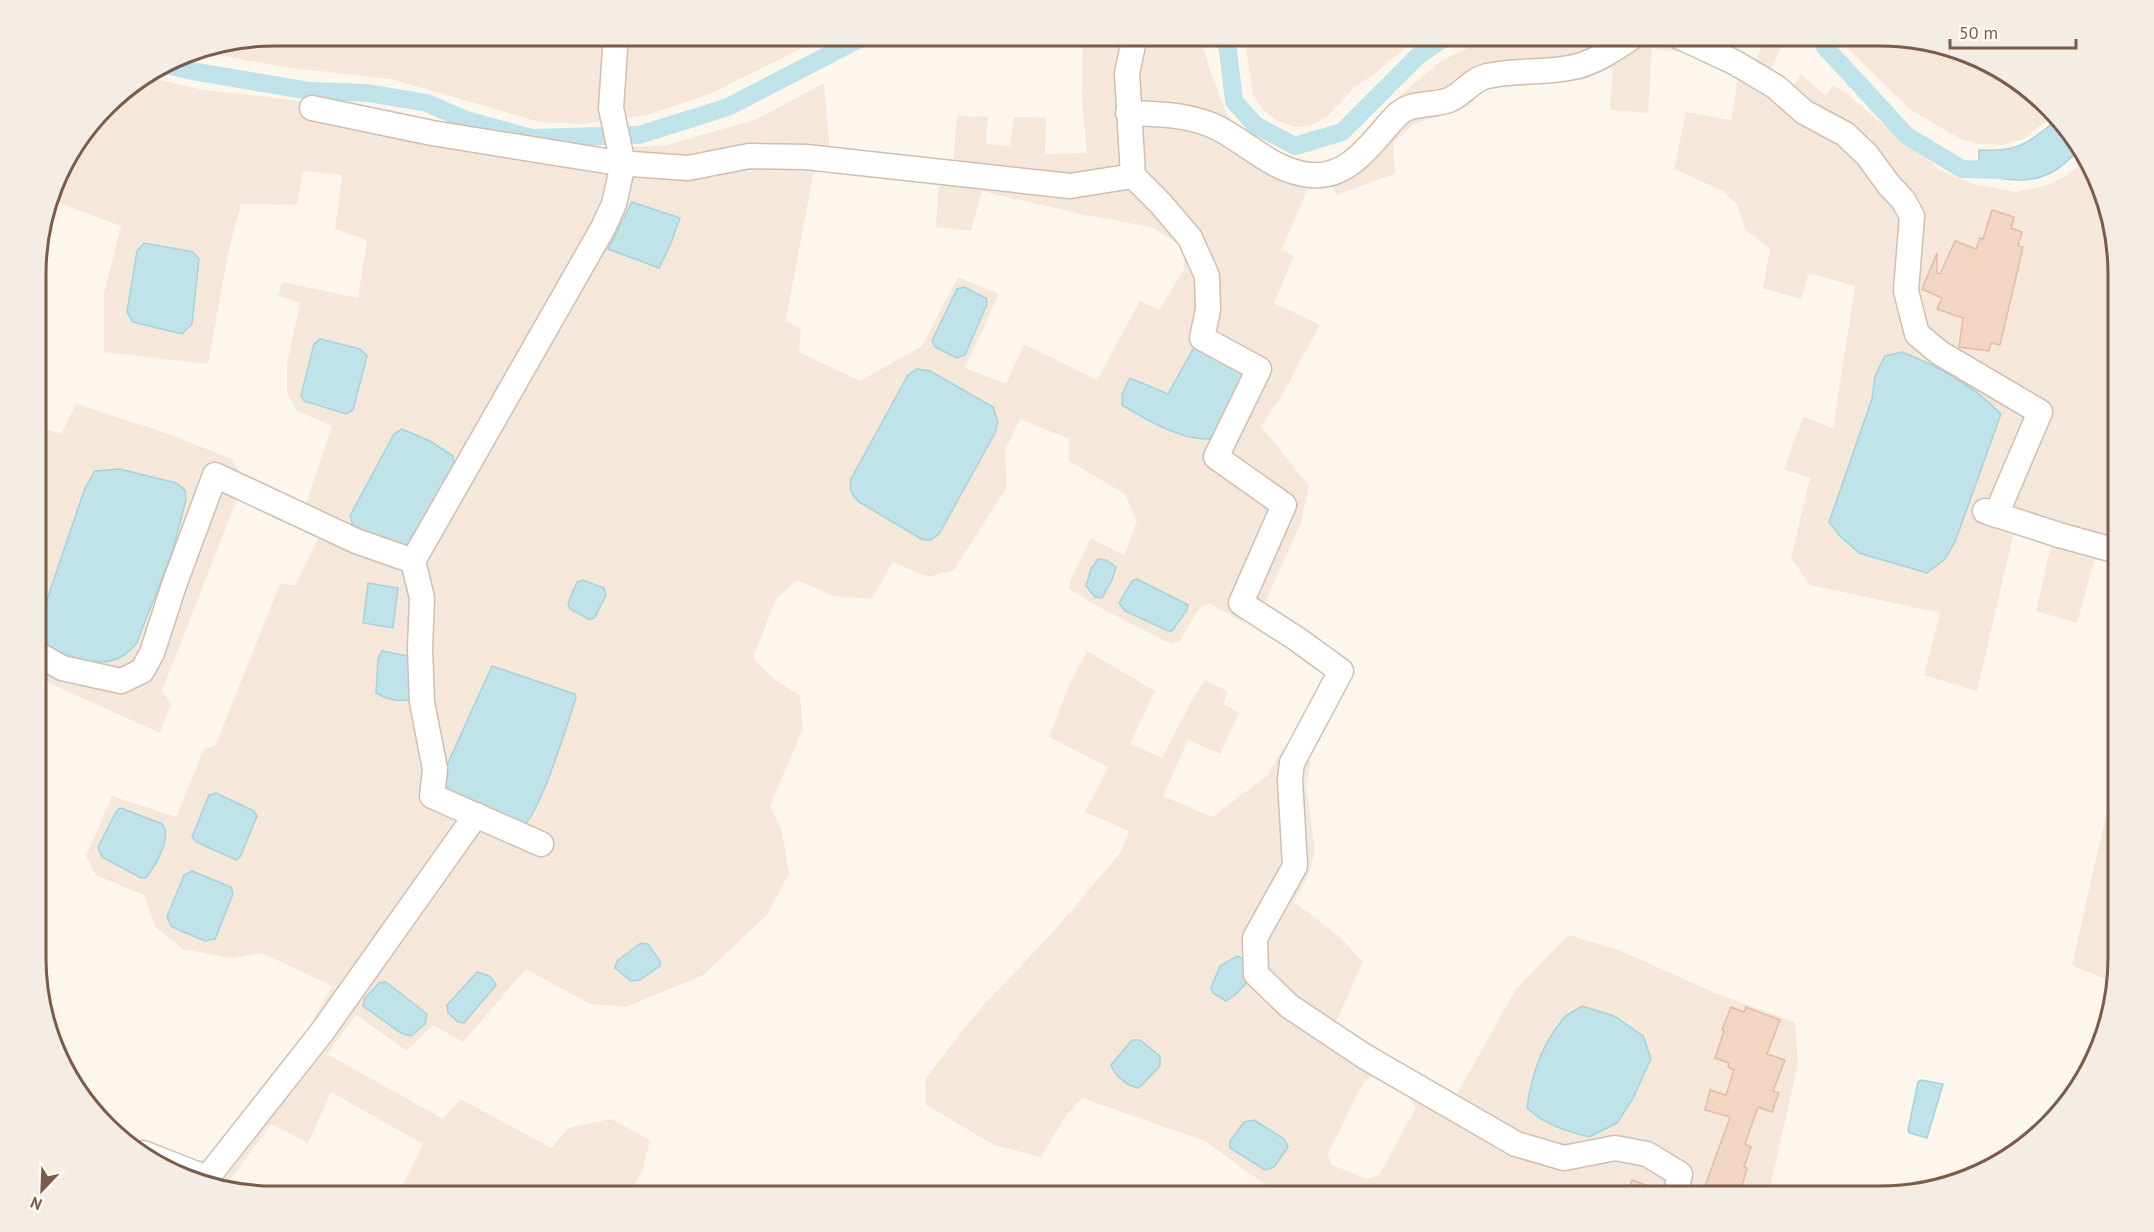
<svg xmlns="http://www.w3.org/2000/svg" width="2154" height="1232" font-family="'PT Sans',sans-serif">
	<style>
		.residential { fill: #f5e8da; fill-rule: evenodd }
		.water { fill: #bfe3e8; stroke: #a5d3da; stroke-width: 1.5 }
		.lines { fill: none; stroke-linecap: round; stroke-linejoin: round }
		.canal { stroke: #bfe3e8; stroke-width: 18 }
		.building { fill: #f3d5c3; stroke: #e6bba3; stroke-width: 1.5 }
		.minor-casing { stroke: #d1beb0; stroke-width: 27 }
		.minor { stroke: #fff; stroke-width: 24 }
		.rim { fill: none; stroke: #7a5c4d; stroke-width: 3 }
	</style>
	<rect width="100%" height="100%" fill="#fdf6ec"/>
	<g class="residential">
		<path d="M274 36H827L707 95 647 115 582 124 539 122 391 79 283 67 197 51Z"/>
		<path d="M1083 36H1193L1201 40 1211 74 1226 112 1243 135 1272 152 1303 162 1319 165 1346 153 1375 131 1389 105 1441 61 1492 36H1739L1732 53 1754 64 1766 36H1773L1784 42 1768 74 1791 90 1801 74 1826 96 1832 85 1844 91 1908 146 1927 159 1940 170 1973 184 2016 192 2045 186 2066 176 2087 160 2105 198 2117 258V561L2096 555 2077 623 2036 611 2052 541 2014 532 1977 691 1924 675 1940 613 1810 585 1791 558 1810 478 1784 469 1803 417 1833 428 1855 286 1809 273 1801 299 1763 288 1770 249 1746 231 1737 204 1721 190 1674 169 1686 112 1731 120 1738 79 1691 54 1652 48 1648 113 1610 110 1613 67 1583 80 1528 83 1482 90 1469 106 1414 124 1393 143 1395 174 1336 195 1333 187 1307 190 1282 249 1294 256 1274 303 1320 325 1282 395 1261 426 1309 486 1301 523 1265 602 1245 624 1209 603 1198 610 1180 641 1171 644 1093 604 1069 589 1071 579 1091 538 1124 555 1137 521 1125 494 1069 461V439L1020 419 1005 450 1007 487 954 570 928 577 893 562 872 599 833 596 798 580 776 599 753 658 773 678 800 696 803 728 770 806 782 831 789 873 767 915 703 975 626 1007 590 1004 526 969 463 1042 433 1025 407 1051 356 1015 327 1054 443 1119 461 1099 551 1148 569 1128 611 1119 650 1140 642 1172 627 1196H397L423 1144 331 1092 308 1143 271 1124 224 1188 225 1190 212 1188 155 1164 127 1137 193 1160H205L306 1033 332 986 262 953 229 958 183 949 155 927 144 895 96 875 86 856 112 796 176 817 204 749 215 746 280 584 295 585 320 535 237 499 162 691 171 703 160 733 38 678V491L42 482 38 480V427L61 434 76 404 166 433 232 459 243 476 306 504 332 426 297 411 287 393V364L300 303 278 296 282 282 358 298 367 240 335 229 342 175 303 171 297 205 241 204 228 254 208 364 104 352V293L121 226 59 203 38 257V244L61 169 117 95 147 77 198 89 300 101 599 149 667 145 755 120 824 83 830 153 813 175 786 320 801 330 799 352 860 381 922 346 958 277 999 294 965 368 1006 384 1024 344 1097 380 1140 301 1159 310 1184 269V248L1152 227 1085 215 982 191 971 231 936 227 938 190 953 163 957 116 988 117 986 144 1010 146 1014 117 1046 118 1045 154 1087 153 1082 100Z"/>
		<path d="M1244 36H1419L1378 71 1353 89 1328 116 1310 126 1295 127 1278 121 1263 110 1253 95Z"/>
		<path d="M1838 36H1880L1941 44 1999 68 2051 117 2023 139 2003 145 1979 144 1961 139 1912 111 1840 41Z"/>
		<path d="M1087 651 1155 691 1130 744 1162 758 1193 698 1205 680 1227 691 1224 704 1239 713 1220 754 1188 740 1163 796 1212 817 1268 775 1283 748 1311 761 1306 784 1315 851 1309 874 1294 902 1340 937 1363 962 1336 1022 1415 1071 1457 1094 1516 989 1569 935 1619 950 1717 994 1795 1022 1798 1064 1768 1196H1359L1355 1193 1319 1189 1299 1194 1263 1183 1205 1141 1082 1098 1065 1117 1041 1157 994 1145 926 1105 925 1079 979 1010 1053 932 1121 852 1129 831 1085 812 1108 767 1049 737 1070 683ZM1371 1077 1409 1097 1416 1108 1379 1175 1367 1179 1332 1165 1328 1154 1363 1083Z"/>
		<path d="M2117 795 2118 973 2115 983 2072 965 2110 797Z"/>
	</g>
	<g class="water">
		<path d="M2055 121 2078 142 2081 148C2072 156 2063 167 2052 172 2029 185 2004 179 1979 175V150C2017 152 2028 144 2055 121Z"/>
		<path d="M632 202 680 218 671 243 659 268 608 249Z"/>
		<path d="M144 243 193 252 199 259 192 324 182 334 133 322 127 312 137 251Z"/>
		<path d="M964 287 986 298 987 304 965 355 957 358 935 347 932 341 957 289Z"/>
		<path d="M320 339 360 349 367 356 353 410 346 414 304 401 301 395 314 344Z"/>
		<path d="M1203 344 1243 368 1244 379 1214 438C1187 444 1145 419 1122 405V394L1130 378 1168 394 1193 349Z"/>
		<path d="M1902 352C1938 366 1974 386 2001 414L1955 542 1945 559 1927 573 1859 553 1839 535 1829 522 1872 399 1875 376 1885 356Z"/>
		<path d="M917 369 930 371 993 407 998 422 995 433 939 534 931 540H923L859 502C851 494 849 490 851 479L908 375Z"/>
		<path d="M402 429 430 441 453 456 454 465 410 548 396 545 353 526 350 516 394 434Z"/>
		<path d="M120 469 176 483 185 490 186 500 172 553 137 642C114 677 68 658 39 642L38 626 85 488 95 471Z"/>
		<path d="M1098 559 1106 560 1116 567 1112 580 1102 598 1095 597 1086 586 1091 569Z"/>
		<path d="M1137 579 1188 605 1187 610 1172 631H1168L1125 611 1119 603 1132 581Z"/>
		<path d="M583 580 604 588 606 595 595 617 590 620 570 609 568 603 577 582Z"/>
		<path d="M368 583 398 588 393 628 363 623Z"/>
		<path d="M382 651 407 656 412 660 411 699C400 703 386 699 376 693L378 659Z"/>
		<path d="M492 666 575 694 576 698C567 724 541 812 523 826L442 789 439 783Z"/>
		<path d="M216 793 254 811 257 816 240 857 236 860 196 842 192 837 209 795Z"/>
		<path d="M121 808 162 824C173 837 155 866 146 878H141L102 857 98 847 117 810Z"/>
		<path d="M192 871 231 887 233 894 215 939 205 941 172 927 167 917 184 875Z"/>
		<path d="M641 943 648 944 660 961V966L640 980 631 981 615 968 617 961Z"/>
		<path d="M1237 956 1245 960 1249 980 1236 994 1226 1001 1213 993 1211 988 1220 966Z"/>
		<path d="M477 972 490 976 496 985 464 1023 458 1022 448 1013 447 1005Z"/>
		<path d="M386 982 427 1014 425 1024 411 1036 401 1033 363 1006 365 998 379 983Z"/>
		<path d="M1582 1006 1614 1016 1643 1036 1651 1059 1632 1100 1617 1123 1589 1137C1566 1131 1545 1125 1527 1108 1531 1077 1542 1045 1562 1020 1567 1014 1576 1010 1582 1006Z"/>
		<path d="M1132 1040H1140L1160 1056V1066L1139 1088C1127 1086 1115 1076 1111 1065Z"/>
		<path d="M1921 1080 1943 1084 1927 1138 1909 1133 1908 1130 1918 1082Z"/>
		<path d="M1254 1120 1284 1139 1288 1147 1274 1167 1265 1170 1230 1148V1141L1244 1122Z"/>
	</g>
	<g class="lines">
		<g class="canal">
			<path d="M1223 36 1228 50 1234 101 1255 125 1295 146 1342 132 1419 55 1447 36"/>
			<path d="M1822 36 1825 47 1907 136 1962 169 2004 170"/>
			<path d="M166 65 192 71 310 91 368 93 427 103 466 120 531 138 639 135 728 107 865 36"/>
		</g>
	</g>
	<g class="building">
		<path d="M1992 210 2014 217 2011 228 2022 232 2018 246 2023 247 2000 345 1991 343 1989 351 1959 347 1963 318 1937 309 1942 298 1922 289 1937 253V273L1940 274 1955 241 1976 249 1980 238 1983 239Z"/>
		<path d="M1731 1007 1744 1012 1746 1007 1780 1020 1767 1054 1785 1060 1773 1091 1779 1093 1772 1112 1758 1107 1745 1144 1751 1147 1744 1167 1747 1168 1739 1196H1710L1703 1192 1730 1117 1705 1110 1710 1090 1726 1095 1734 1070 1728 1067 1729 1063 1715 1058 1724 1031 1722 1030Z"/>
		<path d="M1632 1180 1662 1191 1661 1196H1626Z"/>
	</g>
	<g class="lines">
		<defs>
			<g id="minor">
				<path d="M1135 36 1127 73 1133 176 1161 204 1190 238 1207 276 1208 310 1202 338 1259 369 1216 457 1284 505 1241 603 1297 639 1341 671 1292 763 1290 779 1295 866 1255 938 1256 974 1289 1006 1364 1056 1516 1144 1564 1158 1615 1148 1647 1154 1680 1174 1675 1196"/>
				<path d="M1678 36 1734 62 1776 87 1804 112 1845 134 1867 155 1889 185 1903 200 1912 216 1906 291 1917 334 1940 353 2040 412 1996 515"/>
				<path d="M312 108 432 133 618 163 688 168 749 156 806 157 1070 186 1133 176"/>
				<path d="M1128 113C1158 114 1190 114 1218 128 1249 144 1274 172 1311 175 1346 178 1367 149 1388 125 1394 119 1399 111 1408 108 1421 103 1436 105 1449 100 1463 94 1471 80 1487 76 1517 69 1548 74 1578 66 1599 60 1616 48 1634 36"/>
				<path d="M1985 511 2059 535 2117 551"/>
				<path d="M413 561 422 598 420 649 422 702 435 769 432 796 541 844"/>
				<path d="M38 654 62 668 121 681 142 671 152 653 174 585 215 475 356 541 413 561 603 228 614 204 623 164 611 108 616 36"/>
				<path d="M143 1153 207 1178"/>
				<path d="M204 1184 207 1178 322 1032 476 815"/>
			</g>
		</defs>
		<use href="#minor" class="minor-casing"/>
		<use href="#minor" class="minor"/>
	</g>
	<path d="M0 0H2154V1232H0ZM274 46H1880A228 228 0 0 1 2108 274V958A228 228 0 0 1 1880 1186H274A228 228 0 0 1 46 958V274A228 228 0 0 1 274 46Z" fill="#f4ede6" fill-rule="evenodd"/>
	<path class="rim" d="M274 46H1880A228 228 0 0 1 2108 274V958A228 228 0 0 1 1880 1186H274A228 228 0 0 1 46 958V274A228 228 0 0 1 274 46Z"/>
	<g transform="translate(42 1190) rotate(203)" stroke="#fffaf3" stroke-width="4.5" paint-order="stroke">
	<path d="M0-4.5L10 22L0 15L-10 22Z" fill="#7a5c4d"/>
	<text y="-9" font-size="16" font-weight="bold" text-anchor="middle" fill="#7a5c4d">N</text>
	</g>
	<path d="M1950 39v9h126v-9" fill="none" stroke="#7a5c4d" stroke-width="3"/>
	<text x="1959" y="39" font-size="18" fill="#7a5c4d" stroke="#fffaf3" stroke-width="4.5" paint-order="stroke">50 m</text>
</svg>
